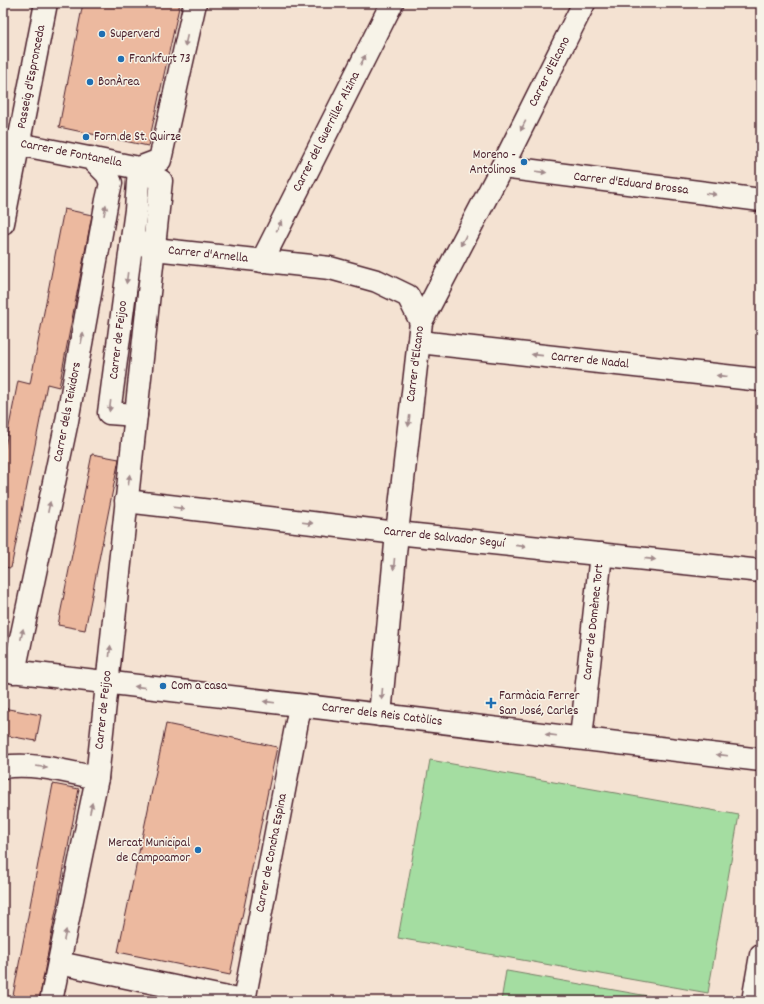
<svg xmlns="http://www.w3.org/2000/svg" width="764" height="1004" font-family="Dekko,sans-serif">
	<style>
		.pitch { fill: #a4dda1; stroke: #777e66 }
		.building { fill: #ecb99f; stroke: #4a1f2b }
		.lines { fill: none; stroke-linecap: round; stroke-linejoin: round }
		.minor-casing { stroke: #4a1f2b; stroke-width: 25 }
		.minor { stroke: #f7f3e8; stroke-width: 22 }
		.oneway { fill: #a0898a }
		.poi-dot { fill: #1f6fb2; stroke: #f7f3e8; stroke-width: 1.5 }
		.labels { text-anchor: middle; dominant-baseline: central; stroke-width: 3; stroke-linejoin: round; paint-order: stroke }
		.poi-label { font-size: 13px; fill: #4a1f2b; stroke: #f7f3e8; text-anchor: start }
		.street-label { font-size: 13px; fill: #4a1f2b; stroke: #f7f3e8 }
	</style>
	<rect width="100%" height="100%" fill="#f4e2d2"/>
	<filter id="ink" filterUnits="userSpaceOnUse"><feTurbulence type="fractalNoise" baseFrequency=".025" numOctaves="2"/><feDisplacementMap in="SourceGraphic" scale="8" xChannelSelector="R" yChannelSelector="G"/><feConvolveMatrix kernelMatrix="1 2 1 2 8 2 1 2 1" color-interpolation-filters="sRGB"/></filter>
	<g filter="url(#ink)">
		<g class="pitch">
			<path d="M430 760 739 815 708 993 398 938Z"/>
			<path d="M506 971H507L676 1001H501Z"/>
		</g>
		<g class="building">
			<path d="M83 3H180L148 146 59 127Z"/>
			<path d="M64 209 92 215 59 387 47 384 11 568 3 567V457L18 381 30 384Z"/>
			<path d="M92 454 119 459 85 630 58 625Z"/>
			<path d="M3 708 41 715 36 741 3 735Z"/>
			<path d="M166 724 277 747 230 975 118 952Z"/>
			<path d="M53 784 79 789 46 963 39 1001H12Z"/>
		</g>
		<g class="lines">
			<defs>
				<g id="minor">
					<path d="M3 141 139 168 161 181 97 778 51 1001"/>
					<path d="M502 167 761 200"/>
					<path d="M139 168 136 210 132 239 154 249 330 268 377 281 408 296 421 322"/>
					<path d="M139 168 160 160 195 3"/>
					<path d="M3 223 46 3"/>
					<path d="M132 239 109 413 136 415"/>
					<path d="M262 261 392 3"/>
					<path d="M419 342 761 380"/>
					<path d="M126 501 397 533 761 571"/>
					<path d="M3 670 761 760"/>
					<path d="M14 672 67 421 107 200 111 183 107 174 91 158"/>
					<path d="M380 715 397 533 421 322 502 167 584 3"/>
					<path d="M581 738 601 554"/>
					<path d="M3 767C34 762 67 772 97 778"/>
					<path d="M59 963 242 1001"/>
					<path d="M244 1001 300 706"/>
					<path d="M753 1001 761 955"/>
				</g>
			</defs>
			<use href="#minor" class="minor-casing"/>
			<use href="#minor" class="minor"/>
		</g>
		<defs><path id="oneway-solid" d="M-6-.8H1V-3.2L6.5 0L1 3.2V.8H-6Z"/></defs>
		<g class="oneway">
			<use href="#oneway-solid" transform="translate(186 41) rotate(103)"/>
			<use href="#oneway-solid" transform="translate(363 60) rotate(-63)"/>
			<use href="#oneway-solid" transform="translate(523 126) rotate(117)"/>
			<use href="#oneway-solid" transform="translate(541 172) rotate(7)"/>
			<use href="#oneway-solid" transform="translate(711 194) rotate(7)"/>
			<use href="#oneway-solid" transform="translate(105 210) rotate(-80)"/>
			<use href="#oneway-solid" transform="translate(279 226) rotate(-63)"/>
			<use href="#oneway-solid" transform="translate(463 241) rotate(118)"/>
			<use href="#oneway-solid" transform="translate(127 278) rotate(97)"/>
			<use href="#oneway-solid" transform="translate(82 338) rotate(-80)"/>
			<use href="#oneway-solid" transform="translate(537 355) rotate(-174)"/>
			<use href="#oneway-solid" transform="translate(722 376) rotate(-174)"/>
			<use href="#oneway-solid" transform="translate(110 406) rotate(97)"/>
			<use href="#oneway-solid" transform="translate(409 421) rotate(97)"/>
			<use href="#oneway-solid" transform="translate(129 480) rotate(-83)"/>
			<use href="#oneway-solid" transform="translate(49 507) rotate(-78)"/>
			<use href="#oneway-solid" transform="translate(179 508) rotate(7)"/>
			<use href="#oneway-solid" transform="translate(308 523) rotate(7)"/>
			<use href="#oneway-solid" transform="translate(521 546) rotate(6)"/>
			<use href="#oneway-solid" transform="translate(650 559) rotate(6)"/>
			<use href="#oneway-solid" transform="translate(394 564) rotate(95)"/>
			<use href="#oneway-solid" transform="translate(22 634) rotate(-78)"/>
			<use href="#oneway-solid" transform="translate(110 651) rotate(-84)"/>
			<use href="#oneway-solid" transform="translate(140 687) rotate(-173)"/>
			<use href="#oneway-solid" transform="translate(382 694) rotate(95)"/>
			<use href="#oneway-solid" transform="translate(269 702) rotate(-173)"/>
			<use href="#oneway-solid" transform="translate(551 735) rotate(-173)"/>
			<use href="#oneway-solid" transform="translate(722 755) rotate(-173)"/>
			<use href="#oneway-solid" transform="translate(42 767) rotate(10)"/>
			<use href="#oneway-solid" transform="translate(91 808) rotate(-78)"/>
			<use href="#oneway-solid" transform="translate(65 935) rotate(-78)"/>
		</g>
	</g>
	<g class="poi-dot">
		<circle cx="102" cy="34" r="4"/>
		<circle cx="121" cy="59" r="4"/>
		<circle cx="90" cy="82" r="4"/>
		<circle cx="86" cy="137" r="4"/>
		<circle cx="524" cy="162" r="4"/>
		<circle cx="163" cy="686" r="4"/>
		<path d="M489 697h4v4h4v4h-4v4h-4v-4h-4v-4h4z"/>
		<circle cx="198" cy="850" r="4"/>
	</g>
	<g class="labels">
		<g class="poi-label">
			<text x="110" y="34">Superverd</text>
			<text x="129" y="59">Frankfurt 73</text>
			<text x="98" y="82">BonÀrea</text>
			<text x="94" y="137">Forn de St. Quirze</text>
			<text x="516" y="155" text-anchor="end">Moreno -<tspan x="516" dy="15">Antolinos</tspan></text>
			<text x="171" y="686">Com a casa</text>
			<text x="499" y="696">Farmàcia Ferrer<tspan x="499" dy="15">San José, Carles</tspan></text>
			<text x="190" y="843" text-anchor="end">Mercat Municipal<tspan x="190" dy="15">de Campoamor</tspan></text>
		</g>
		<g class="street-label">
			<text transform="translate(550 72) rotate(-63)">Carrer d'Elcano</text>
			<text transform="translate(32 77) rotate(-79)">Passeig d'Espronceda</text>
			<text transform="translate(327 132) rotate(-63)">Carrer del Guerriller Alzina</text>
			<text transform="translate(71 154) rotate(11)">Carrer de Fontanella</text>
			<text transform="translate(631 184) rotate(7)">Carrer d'Eduard Brossa</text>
			<text transform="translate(208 255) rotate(6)">Carrer d'Arnella</text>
			<text transform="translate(119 340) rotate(-83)">Carrer de Feijoo</text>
			<text transform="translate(590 361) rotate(6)">Carrer de Nadal</text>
			<text transform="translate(416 364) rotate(-83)">Carrer d'Elcano</text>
			<text transform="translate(68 412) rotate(-79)">Carrer dels Teixidors</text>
			<text transform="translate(444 538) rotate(6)">Carrer de Salvador Seguí</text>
			<text transform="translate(594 622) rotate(-84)">Carrer de Domènec Tort</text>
			<text transform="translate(104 710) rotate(-84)">Carrer de Feijoo</text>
			<text transform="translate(382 715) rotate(7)">Carrer dels Reis Catòlics</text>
			<text transform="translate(272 853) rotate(-79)">Carrer de Concha Espina</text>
		</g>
	</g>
	<rect width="764" height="1004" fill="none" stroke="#f7f3e8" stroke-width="16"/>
	<rect x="8" y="8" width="748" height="988" fill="none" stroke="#4a1f2b" stroke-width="1.5" filter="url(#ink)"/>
</svg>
